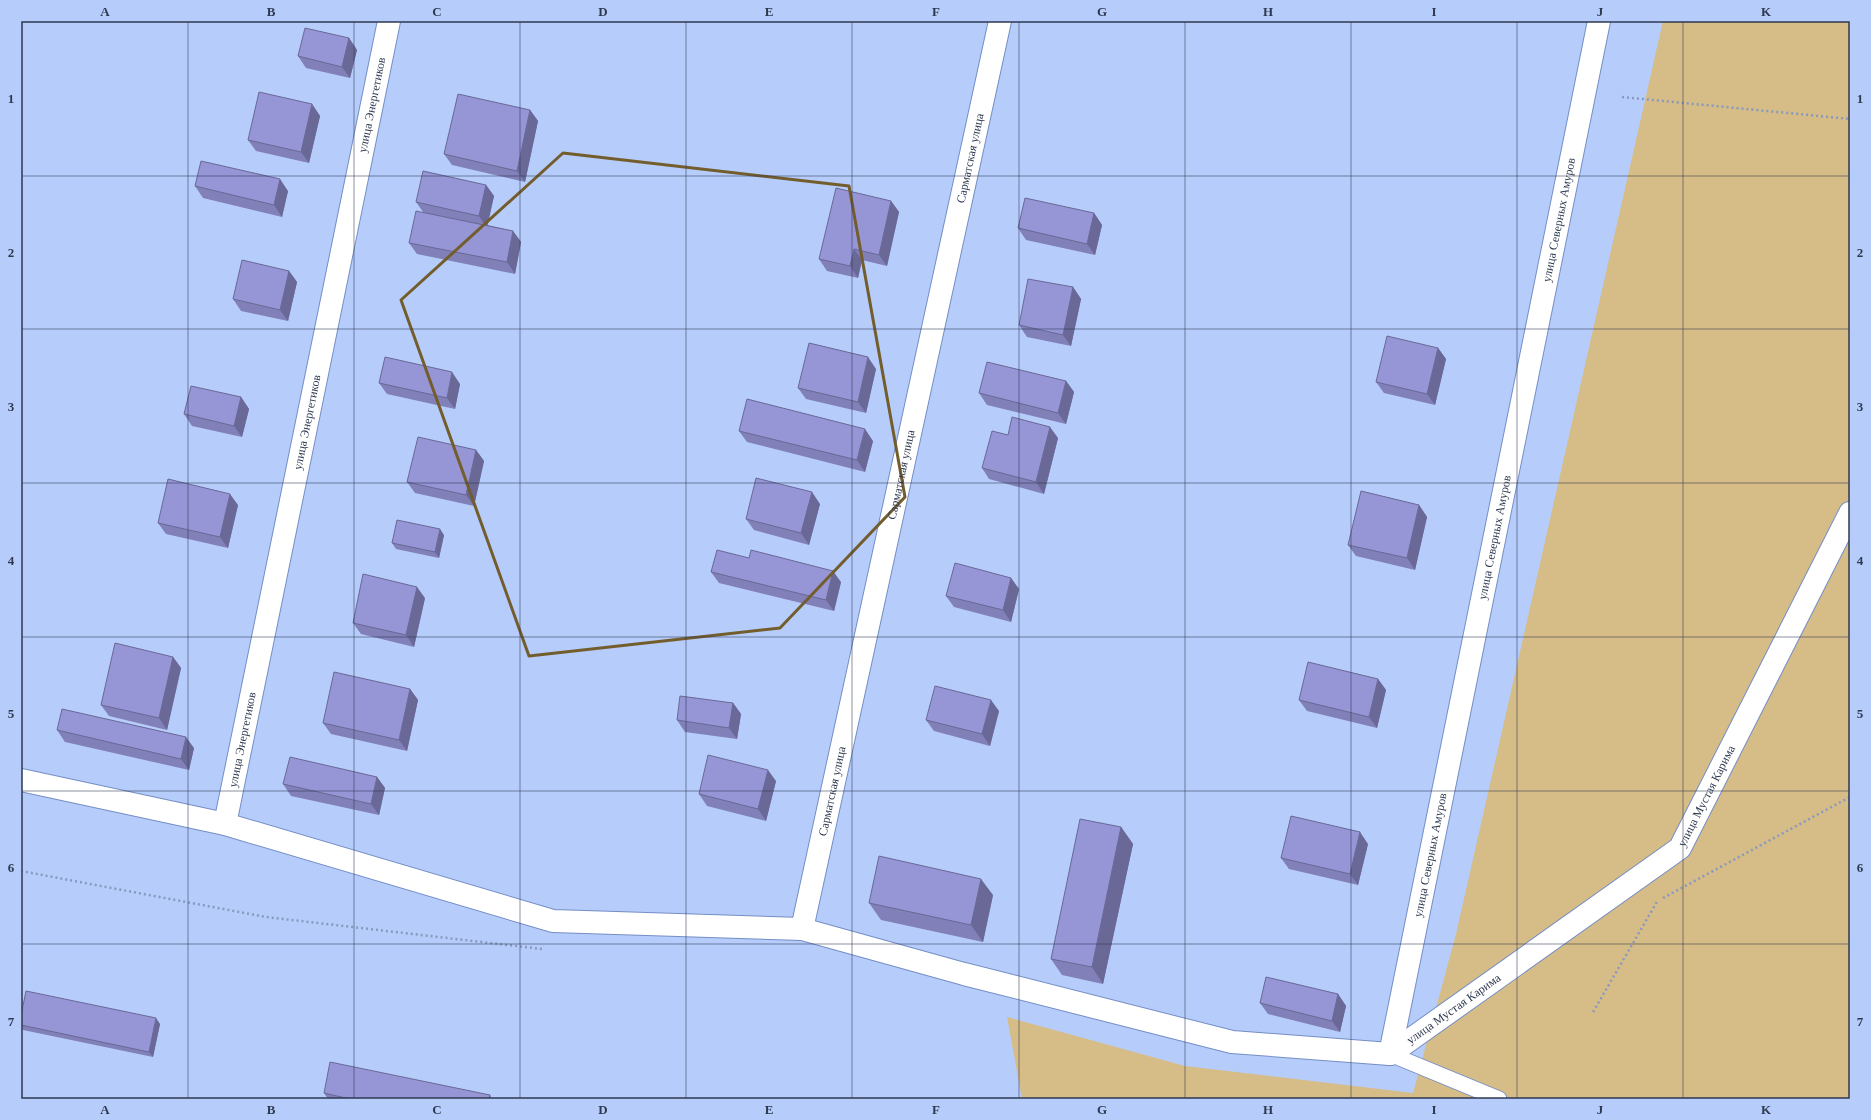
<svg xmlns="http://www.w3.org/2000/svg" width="1871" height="1120" font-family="'Times New Roman',serif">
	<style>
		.green { fill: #d6bc86 }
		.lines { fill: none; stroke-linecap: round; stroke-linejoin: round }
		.lane-casing { stroke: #748ec5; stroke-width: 17 }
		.street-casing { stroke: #748ec5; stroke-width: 24 }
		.path { stroke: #8799bf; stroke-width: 2.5; stroke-dasharray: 2 3; stroke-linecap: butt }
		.lane { stroke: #fff; stroke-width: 15 }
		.street { stroke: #fff; stroke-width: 22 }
		.wall { fill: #8180b8 }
		.shaded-wall { fill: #696896 }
		.building { fill: #9695d6; stroke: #696896 }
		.marked { fill: none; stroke: #735d2d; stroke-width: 3; stroke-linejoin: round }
		.grid { fill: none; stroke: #2e3950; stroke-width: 1; stroke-opacity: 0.55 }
		.labels { text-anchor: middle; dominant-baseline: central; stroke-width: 3.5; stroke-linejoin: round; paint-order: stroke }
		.street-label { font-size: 12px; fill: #2e3950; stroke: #b6cdfb }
		.neatline { fill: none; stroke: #2e3950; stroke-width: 1.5 }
		.grid-label { font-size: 13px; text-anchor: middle; font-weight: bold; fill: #2e3950 }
	</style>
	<rect width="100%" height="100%" fill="#b6cdfb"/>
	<path class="green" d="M1663 21H1850V1099H1022L1007 1017 1185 1066 1413 1093 1456 934Z"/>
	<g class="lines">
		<defs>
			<path id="lane" d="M1390 1054 1499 1099"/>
			<g id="street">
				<path d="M21 780 225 824 553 921 802 929 964 974 1232 1042 1390 1054"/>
				<path id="s1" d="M225 824 389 21"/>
				<path id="s2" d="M802 929 1000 21"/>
				<path id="s3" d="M1390 1054 1599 21"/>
				<path id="s4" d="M1390 1054 1680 848 1850 513"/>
			</g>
		</defs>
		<use href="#lane" class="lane-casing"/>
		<use href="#street" class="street-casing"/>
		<g class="path">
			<path d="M1622 97 1850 119"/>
			<path d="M21 871 266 917 542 949"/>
			<path d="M1663 898 1850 797"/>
			<path d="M1593 1012 1658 900"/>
		</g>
		<use href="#lane" class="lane"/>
		<use href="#street" class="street"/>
	</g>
	<g class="wall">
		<path d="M349 38 357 50 350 78 306 68 298 56Z"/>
		<path d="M312 104 320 116 309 163 256 151 248 140Z"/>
		<path d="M530 110 538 121 525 182 452 165 444 154Z"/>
		<path d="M486 185 494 196 487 225 513 231 521 242 515 274 417 254 409 243 423 212 416 202Z"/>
		<path d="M195 186 288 191 282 217 203 198Z"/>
		<path d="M891 201 899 212 887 266 862 260 858 278 827 271 819 259Z"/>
		<path d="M1094 213 1102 225 1095 255 1026 240 1018 228Z"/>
		<path d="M289 271 297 282 288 321 241 311 233 299Z"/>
		<path d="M1073 287 1081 299 1071 346 1027 337 1019 325Z"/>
		<path d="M1438 348 1446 359 1435 405 1384 393 1376 382Z"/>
		<path d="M876 369 866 413 806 399 798 388Z"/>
		<path d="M1066 381 1074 392 1066 424 987 405 979 393Z"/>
		<path d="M379 383 460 384 455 409 387 394Z"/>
		<path d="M241 397 249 409 242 437 192 426 184 414Z"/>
		<path d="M739 431 873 441 865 472 747 442Z"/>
		<path d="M1008 435 1058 438 1044 494 989 479 982 468Z"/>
		<path d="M476 450 484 461 474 506 415 493 407 482Z"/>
		<path d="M820 504 809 545 754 530 746 519Z"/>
		<path d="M238 505 228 548 166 534 158 523Z"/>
		<path d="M1419 505 1427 517 1415 570 1356 556 1348 545Z"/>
		<path d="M444 535 439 558 396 549 392 543Z"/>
		<path d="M711 572 841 582 834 611 719 583Z"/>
		<path d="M1011 578 1019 589 1011 622 954 607 946 596Z"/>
		<path d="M425 598 414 647 361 634 353 623Z"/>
		<path d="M173 657 181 668 167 730 109 716 101 705Z"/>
		<path d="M1378 679 1386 690 1377 728 1307 711 1299 700Z"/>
		<path d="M410 689 418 700 407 751 331 734 323 723Z"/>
		<path d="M733 703 741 714 737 739 685 732 677 720Z"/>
		<path d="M999 711 990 746 934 731 926 720Z"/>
		<path d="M57 730 194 748 189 770 65 742Z"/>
		<path d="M377 777 385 788 379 815 291 796 283 784Z"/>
		<path d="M776 781 766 821 707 806 699 794Z"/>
		<path d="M1121 827 1133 844 1103 984 1062 975 1051 959Z"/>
		<path d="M1368 844 1358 885 1289 869 1281 858Z"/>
		<path d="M993 895 983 942 881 920 869 903Z"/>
		<path d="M1338 994 1346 1006 1340 1032 1268 1014 1260 1003Z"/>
		<path d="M21 1015 160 1024 153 1057 23 1030 21 1027Z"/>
		<path d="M324 1093 490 1095 492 1099H328Z"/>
	</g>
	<g class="shaded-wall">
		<path d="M349 38 357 50 350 78 342 67Z"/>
		<path d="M312 104 320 116 309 163 301 152Z"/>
		<path d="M530 110 538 121 525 182 517 171Z"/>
		<path d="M280 179 288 191 282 217 274 205Z"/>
		<path d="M486 185 494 196 487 228 479 216Z"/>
		<path d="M891 201 899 212 887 266 879 255Z"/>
		<path d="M1094 213 1102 225 1095 255 1087 244Z"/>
		<path d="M513 231 521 242 515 274 507 262Z"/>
		<path d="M854 249 862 260 858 278 850 266Z"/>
		<path d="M289 271 297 282 288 321 280 310Z"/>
		<path d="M1073 287 1081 299 1071 346 1063 335Z"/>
		<path d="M1438 348 1446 359 1435 405 1427 394Z"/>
		<path d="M868 357 876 369 866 413 858 402Z"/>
		<path d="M452 372 460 384 455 409 447 398Z"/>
		<path d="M1066 381 1074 392 1066 424 1058 413Z"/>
		<path d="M241 397 249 409 242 437 234 426Z"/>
		<path d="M1050 427 1058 438 1044 494 1036 482Z"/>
		<path d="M865 429 873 441 865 472 857 460Z"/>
		<path d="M476 450 484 461 474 506 466 495Z"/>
		<path d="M812 492 820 504 809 545 801 533Z"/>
		<path d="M230 494 238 505 228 548 220 537Z"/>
		<path d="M1419 505 1427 517 1415 570 1407 558Z"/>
		<path d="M440 529 444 535 439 558 435 552Z"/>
		<path d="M833 571 841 582 834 611 826 600Z"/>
		<path d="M1011 578 1019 589 1011 622 1003 610Z"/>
		<path d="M417 587 425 598 414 647 406 635Z"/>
		<path d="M173 657 181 668 167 730 159 718Z"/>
		<path d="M1378 679 1386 690 1377 728 1369 717Z"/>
		<path d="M410 689 418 700 407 751 399 740Z"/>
		<path d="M991 700 999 711 990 746 982 734Z"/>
		<path d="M733 703 741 714 737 739 729 728Z"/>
		<path d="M186 737 194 748 189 770 181 759Z"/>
		<path d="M768 770 776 781 766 821 758 809Z"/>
		<path d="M377 777 385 788 379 815 371 804Z"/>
		<path d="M1121 827 1133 844 1103 984 1092 967Z"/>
		<path d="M1360 832 1368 844 1358 885 1350 874Z"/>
		<path d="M981 879 993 895 983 942 971 925Z"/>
		<path d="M1338 994 1346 1006 1340 1032 1332 1021Z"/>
		<path d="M156 1018 160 1024 153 1057 149 1052Z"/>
	</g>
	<g class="building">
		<path d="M305 28 349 38 342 67 298 56Z"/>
		<path d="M259 92 312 104 301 152 248 140Z"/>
		<path d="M458 94 530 110 517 171 444 154Z"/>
		<path d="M201 161 280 179 274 205 195 186Z"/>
		<path d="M423 171 486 185 479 216 416 202Z"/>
		<path d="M836 188 891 201 879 255 854 249 850 266 819 259Z"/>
		<path d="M1025 198 1094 213 1087 244 1018 228Z"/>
		<path d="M416 211 513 231 507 262 409 243Z"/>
		<path d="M242 260 289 271 280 310 233 299Z"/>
		<path d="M1028 279 1073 287 1063 335 1019 325Z"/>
		<path d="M1387 336 1438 348 1427 394 1376 382Z"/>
		<path d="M809 343 868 357 858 402 798 388Z"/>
		<path d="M385 357 452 372 447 398 379 383Z"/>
		<path d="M987 362 1066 381 1058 413 979 393Z"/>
		<path d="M191 386 241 397 234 426 184 414Z"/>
		<path d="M747 399 865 429 857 460 739 431Z"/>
		<path d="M1012 417 1050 427 1036 482 982 468 992 431 1008 435Z"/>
		<path d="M418 437 476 450 466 495 407 482Z"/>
		<path d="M756 478 812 492 801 533 746 519Z"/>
		<path d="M168 479 230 494 220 537 158 523Z"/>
		<path d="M1361 491 1419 505 1407 558 1348 545Z"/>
		<path d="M397 520 440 529 435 552 392 543Z"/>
		<path d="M717 550 749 558 751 550 833 571 826 600 711 572Z"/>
		<path d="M955 563 1011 578 1003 610 946 596Z"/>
		<path d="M363 574 417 587 406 635 353 623Z"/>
		<path d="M115 643 173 657 159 718 101 705Z"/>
		<path d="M1308 662 1378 679 1369 717 1299 700Z"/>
		<path d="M334 672 410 689 399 740 323 723Z"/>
		<path d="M935 686 991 700 982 734 926 720Z"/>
		<path d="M680 696 733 703 729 728 677 720Z"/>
		<path d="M62 709 186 737 181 759 57 730Z"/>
		<path d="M708 755 768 770 758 809 699 794Z"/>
		<path d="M290 757 377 777 371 804 283 784Z"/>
		<path d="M1291 816 1360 832 1350 874 1281 858Z"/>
		<path d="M1080 819 1121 827 1092 967 1051 959Z"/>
		<path d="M879 856 981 879 971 925 869 903Z"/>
		<path d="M1266 977 1338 994 1332 1021 1260 1003Z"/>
		<path d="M26 991 156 1018 149 1052 21 1025V1015Z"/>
		<path d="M330 1062 490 1095 489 1099H350L324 1093Z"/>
	</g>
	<path class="marked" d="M563 153 849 186 905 497 780 628 529 656 401 300Z"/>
	<path class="grid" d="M188 21V1099M354 21V1099M520 21V1099M686 21V1099M852 21V1099M1019 21V1099M1185 21V1099M1351 21V1099M1517 21V1099M1683 21V1099M21 176H1850M21 329H1850M21 483H1850M21 637H1850M21 791H1850M21 944H1850"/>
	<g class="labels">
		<g class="street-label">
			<text stroke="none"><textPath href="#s1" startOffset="734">улица Энергетиков</textPath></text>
			<text stroke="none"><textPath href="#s2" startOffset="789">Сарматская улица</textPath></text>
			<text stroke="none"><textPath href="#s3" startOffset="851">улица Северных Амуров</textPath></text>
			<text stroke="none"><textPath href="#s1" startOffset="410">улица Энергетиков</textPath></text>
			<text stroke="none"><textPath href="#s2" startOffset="465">Сарматская улица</textPath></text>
			<text stroke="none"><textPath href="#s3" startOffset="527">улица Северных Амуров</textPath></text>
			<text stroke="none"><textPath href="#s1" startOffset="86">улица Энергетиков</textPath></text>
			<text stroke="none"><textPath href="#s2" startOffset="141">Сарматская улица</textPath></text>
			<text stroke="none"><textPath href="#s4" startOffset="414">улица Мустая Карима</textPath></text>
			<text stroke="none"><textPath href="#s3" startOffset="203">улица Северных Амуров</textPath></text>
			<text stroke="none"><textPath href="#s4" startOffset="78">улица Мустая Карима</textPath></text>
		</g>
	</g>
	<rect width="1871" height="1120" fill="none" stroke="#b6cdfb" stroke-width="44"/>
	<rect x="22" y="22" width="1827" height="1076" class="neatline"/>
	<g class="grid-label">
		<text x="105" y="16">A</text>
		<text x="271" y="16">B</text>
		<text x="437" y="16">C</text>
		<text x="603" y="16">D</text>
		<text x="769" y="16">E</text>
		<text x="936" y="16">F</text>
		<text x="1102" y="16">G</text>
		<text x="1268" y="16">H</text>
		<text x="1434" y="16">I</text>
		<text x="1600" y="16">J</text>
		<text x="1766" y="16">K</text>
		<text x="11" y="103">1</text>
		<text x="1860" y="103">1</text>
		<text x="11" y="257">2</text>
		<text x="1860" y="257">2</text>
		<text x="11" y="411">3</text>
		<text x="1860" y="411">3</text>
		<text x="11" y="565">4</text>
		<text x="1860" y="565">4</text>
		<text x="11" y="718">5</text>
		<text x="1860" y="718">5</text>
		<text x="11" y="872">6</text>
		<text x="1860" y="872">6</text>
		<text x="11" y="1026">7</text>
		<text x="1860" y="1026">7</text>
		<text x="105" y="1114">A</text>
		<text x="271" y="1114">B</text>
		<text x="437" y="1114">C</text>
		<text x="603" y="1114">D</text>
		<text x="769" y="1114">E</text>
		<text x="936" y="1114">F</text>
		<text x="1102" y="1114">G</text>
		<text x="1268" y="1114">H</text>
		<text x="1434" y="1114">I</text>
		<text x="1600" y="1114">J</text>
		<text x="1766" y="1114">K</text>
	</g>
</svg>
